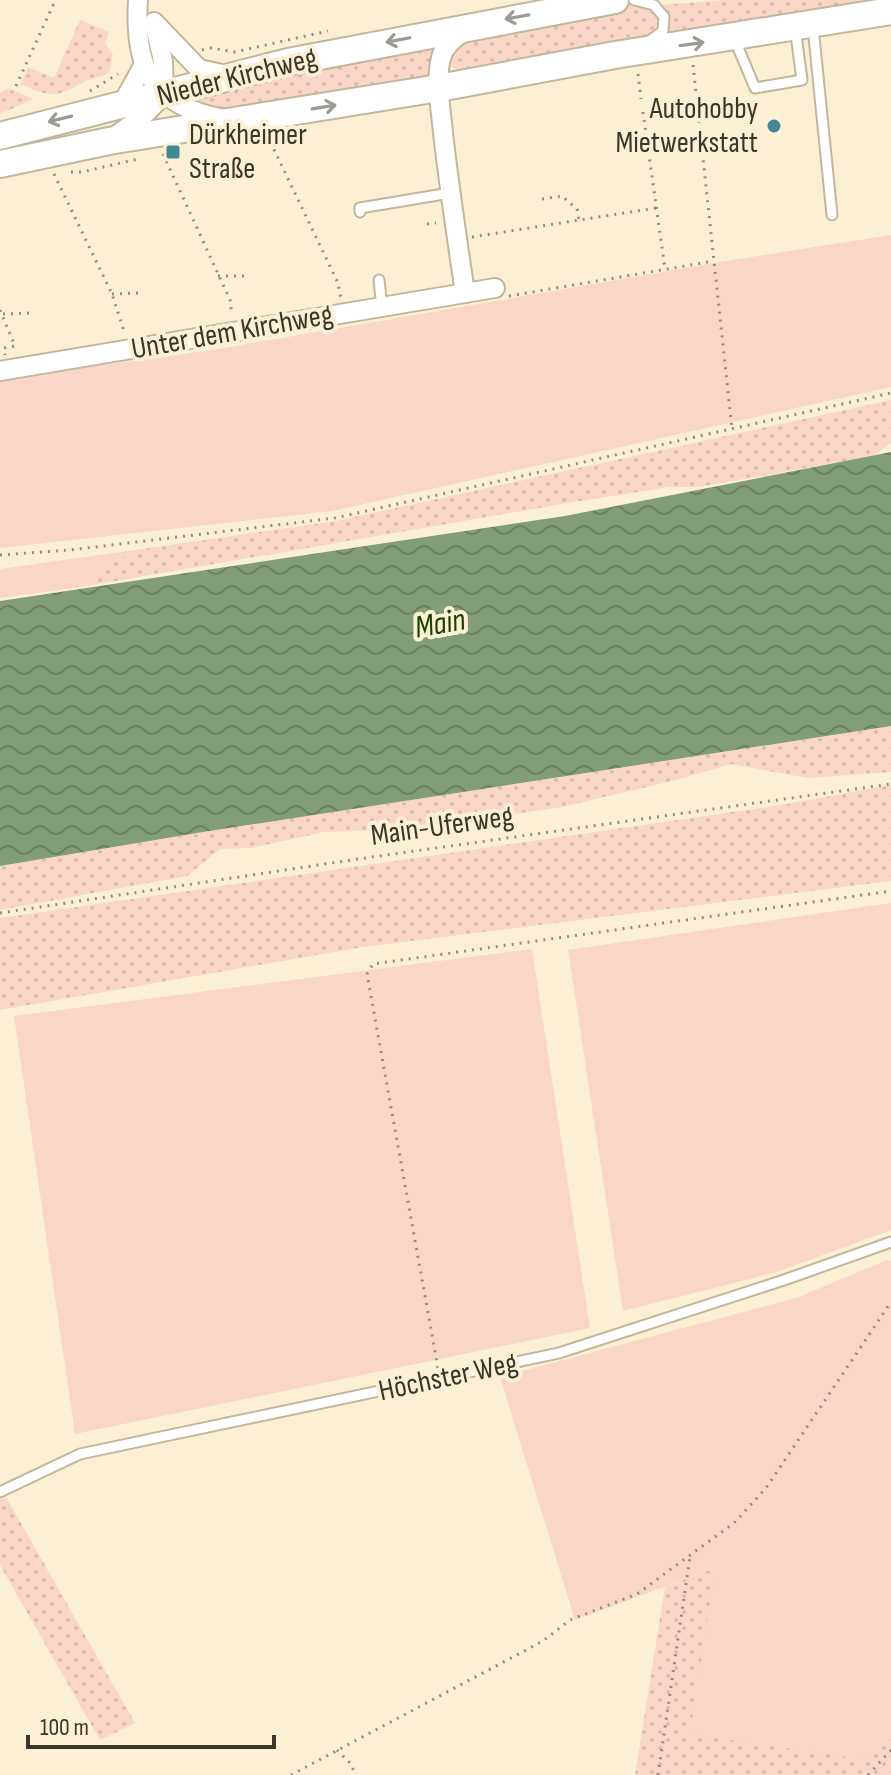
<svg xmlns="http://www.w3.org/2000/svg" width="891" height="1775" font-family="'Sofia Sans Condensed',sans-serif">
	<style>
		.grass { fill: url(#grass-dots) }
		.green { fill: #fad6c7 }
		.water { fill: url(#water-waves) }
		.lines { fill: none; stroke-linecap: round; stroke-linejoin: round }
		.service-casing { stroke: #c2b79c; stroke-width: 13 }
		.minor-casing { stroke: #c2b79c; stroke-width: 22 }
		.secondary-casing { stroke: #c2b79c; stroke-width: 30 }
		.path { stroke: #968e7a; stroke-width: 3; stroke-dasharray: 2 6; stroke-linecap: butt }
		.service { stroke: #fff; stroke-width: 9 }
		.minor { stroke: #fff; stroke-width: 18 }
		.secondary { stroke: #fff; stroke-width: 26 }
		.oneway { stroke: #9d9a95 }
		.poi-dot { fill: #418891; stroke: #fbf0d3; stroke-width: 3 }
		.labels { text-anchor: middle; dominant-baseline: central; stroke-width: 8; stroke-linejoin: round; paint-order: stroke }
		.street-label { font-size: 30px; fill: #3b362b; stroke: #fbf0d3 }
		.poi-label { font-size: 30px; fill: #3b362b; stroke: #fbf0d3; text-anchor: end }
		.water-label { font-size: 32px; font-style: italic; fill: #1d4104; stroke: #fbf0d3 }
	</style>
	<defs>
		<pattern id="grass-dots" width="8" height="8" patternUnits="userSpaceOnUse" patternTransform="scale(2)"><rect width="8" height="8" fill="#fad6c7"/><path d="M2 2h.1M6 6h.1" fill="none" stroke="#d7b8ab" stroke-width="1.8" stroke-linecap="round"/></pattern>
		<pattern id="water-waves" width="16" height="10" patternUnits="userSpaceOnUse" patternTransform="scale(2)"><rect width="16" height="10" fill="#829e76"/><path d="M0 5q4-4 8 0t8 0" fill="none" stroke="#6c8261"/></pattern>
	</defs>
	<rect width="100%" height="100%" fill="#fbf0d3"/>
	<g class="grass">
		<path d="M727 0H891L658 44 668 32 669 14 661 5Z"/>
		<path d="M626 4 648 8 658 18V27L647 36 631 42 459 72C443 62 453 51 462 40Z"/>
		<path d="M80 20 109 32 105 43 113 55 109 73C101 78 92 77 84 82 54 98 52 98 21 84L28 67 54 78Z"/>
		<path d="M433 48 429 65 431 80 227 116 182 101 254 79Z"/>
		<path d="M8 88 33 99 0 114V93Z"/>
		<path d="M891 400V443L873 456 699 487H669L562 504 75 588 135 550 336 521Z"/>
		<path d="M891 726V772L808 778 731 764 672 781 562 807 467 821 380 830 324 832 251 848 220 849 187 876 0 910V866L203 832Z"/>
		<path d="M891 785V881L363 947 0 1010V918L781 805Z"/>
		<path d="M6 1497 135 1723 100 1740 0 1565V1500Z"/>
		<path d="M715 1568 885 1738 891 1734V1775H635L665 1587Z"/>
	</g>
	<g class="green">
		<path d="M891 235V387L332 511 0 548V379L212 350 720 262Z"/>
		<path d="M135 550 75 588 0 598V569Z"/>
		<path d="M891 903V1230L777 1272 623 1311 568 950Z"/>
		<path d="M532 949 590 1328 75 1434 14 1016Z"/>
		<path d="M887 1260 891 1261V1734L869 1760 690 1734 715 1568 575 1620 500 1377 796 1298Z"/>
	</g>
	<path class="water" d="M891 452V726L203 832 0 866V601L565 516Z"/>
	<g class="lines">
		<defs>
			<g id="service">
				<path d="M634 0 654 5 664 17 663 31 648 42"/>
				<path d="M813 27 832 215"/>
				<path d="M734 38 755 88 802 80 795 27"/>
				<path d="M360 212V208L450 193"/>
				<path d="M379 280 382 308"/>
				<path d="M0 1492 80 1454 559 1353 784 1280 891 1242"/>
			</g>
			<g id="minor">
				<path d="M138 0C134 66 150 104 220 118"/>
				<path d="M156 24 199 69 227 75"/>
				<path d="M465 31C454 38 444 46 441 58 435 82 441 109 443 133 449 186 457 239 465 293"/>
				<path d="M121 106 143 66"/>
				<path d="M112 138 142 117 164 95 163 61 154 22"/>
				<path d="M0 371 495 288"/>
			</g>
			<g id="secondary">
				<path d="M0 136 288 62 615 0"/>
				<path d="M0 164 109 141 439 88 615 55 891 11"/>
			</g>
		</defs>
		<use href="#service" class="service-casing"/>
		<use href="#minor" class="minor-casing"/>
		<use href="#secondary" class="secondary-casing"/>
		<g class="path">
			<path d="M202 50 211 48 235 52 328 31"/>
			<path d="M693 65 732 429"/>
			<path d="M638 74 641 99"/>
			<path d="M16 86 55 1"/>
			<path d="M90 91 118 74"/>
			<path d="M643 112 665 269"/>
			<path d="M267 135 338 283 341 299"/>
			<path d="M163 154 231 302V315"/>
			<path d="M71 172H82L138 159"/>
			<path d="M54 174 112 294 124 331"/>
			<path d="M542 199 562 196 577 209 579 220"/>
			<path d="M427 224 436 223"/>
			<path d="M472 237 656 208"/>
			<path d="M218 276H246"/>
			<path d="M112 294 140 293"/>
			<path d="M509 296 714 261"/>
			<path d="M0 310 15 346 4 348 5 355"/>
			<path d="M3 314 31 313"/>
			<path d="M0 555 70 550 335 518 891 393"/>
			<path d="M0 913 358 859 891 784"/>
			<path d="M438 1368 367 974 373 964 891 891"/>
			<path d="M337 1750 350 1763 356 1775"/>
			<path d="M291 1775 543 1641 570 1620 637 1594 734 1523 766 1488 891 1302"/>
			<path d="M658 1775 690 1557"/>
			<path d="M868 1775 891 1750"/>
		</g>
		<use href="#service" class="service"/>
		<use href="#minor" class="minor"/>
		<use href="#secondary" class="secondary"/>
	</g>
	<defs><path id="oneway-shaft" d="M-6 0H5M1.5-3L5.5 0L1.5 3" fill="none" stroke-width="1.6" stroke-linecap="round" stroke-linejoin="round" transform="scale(2)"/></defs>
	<g class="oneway">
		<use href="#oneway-shaft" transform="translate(517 17) rotate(170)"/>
		<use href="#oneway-shaft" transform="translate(398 40) rotate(169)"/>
		<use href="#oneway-shaft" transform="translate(692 44) rotate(-8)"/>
		<use href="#oneway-shaft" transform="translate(324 107) rotate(-9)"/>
		<use href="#oneway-shaft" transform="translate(60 119) rotate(166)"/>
	</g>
	<g class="poi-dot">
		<circle cx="774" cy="126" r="8"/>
		<rect x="165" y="144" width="16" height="16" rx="4"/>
	</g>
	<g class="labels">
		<g class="street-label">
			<text transform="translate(237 77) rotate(-14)">Nieder Kirchweg</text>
			<text transform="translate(232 332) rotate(-10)">Unter dem Kirchweg</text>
			<text transform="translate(442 826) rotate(-8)">Main-Uferweg</text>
			<text transform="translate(448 1377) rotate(-12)">Höchster Weg</text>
		</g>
		<g class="poi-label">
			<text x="758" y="109">Autohobby<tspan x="758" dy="34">Mietwerkstatt</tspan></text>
			<text x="189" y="135" text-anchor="start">Dürkheimer<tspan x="189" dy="34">Straße</tspan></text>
		</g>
		<g class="water-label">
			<text transform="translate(440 624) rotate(-10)">Main</text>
		</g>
	</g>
	<path d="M28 1735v12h246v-12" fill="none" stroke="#3b362b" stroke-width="4"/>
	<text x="40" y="1735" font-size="24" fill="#3b362b" stroke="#fbf0d3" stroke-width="6" paint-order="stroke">100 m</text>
</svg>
